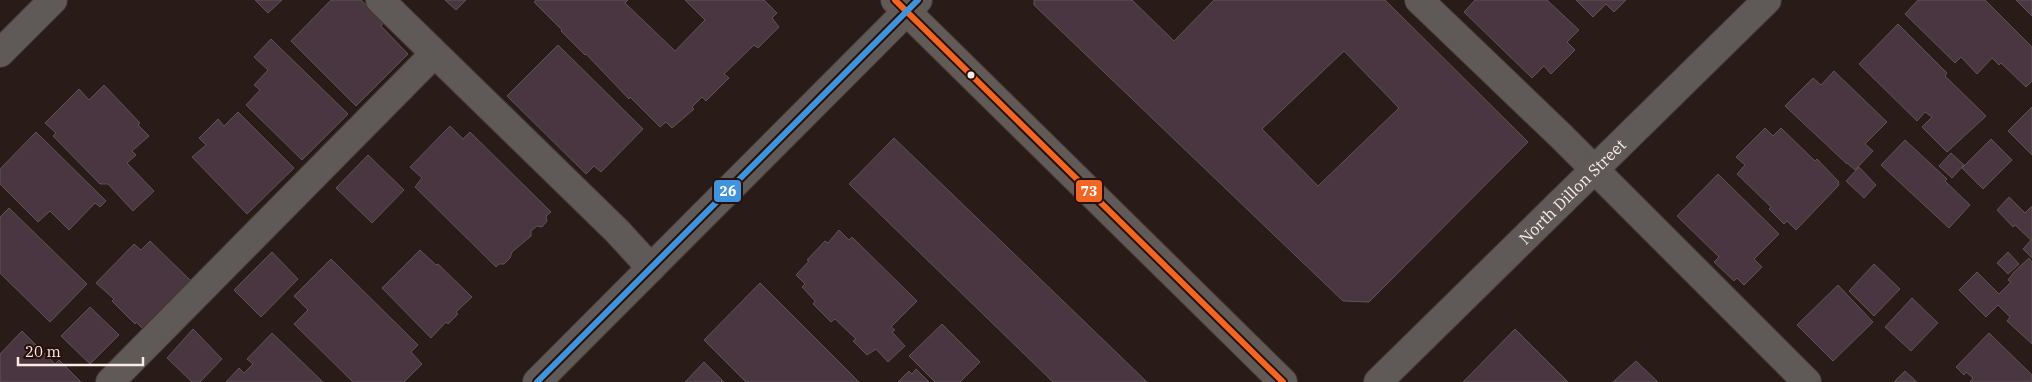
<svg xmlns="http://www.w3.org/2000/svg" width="2032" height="382" font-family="'IBM Plex Serif',serif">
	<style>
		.building { fill: #493640; stroke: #5e5355; fill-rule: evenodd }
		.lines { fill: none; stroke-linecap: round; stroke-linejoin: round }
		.minor-casing { stroke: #413632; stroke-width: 30 }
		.major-casing { stroke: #413632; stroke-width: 30 }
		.minor { stroke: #5f5a57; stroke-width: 28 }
		.major { stroke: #625a56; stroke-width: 28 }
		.bus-1-casing { stroke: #271008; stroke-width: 10 }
		.bus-2-casing { stroke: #271008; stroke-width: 10 }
		.bus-1 { stroke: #f26522; stroke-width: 6 }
		.bus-2 { stroke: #4094de; stroke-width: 6 }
		.bus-dot { fill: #fceae4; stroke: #271008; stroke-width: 2 }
		.labels { text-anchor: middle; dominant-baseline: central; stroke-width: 5; stroke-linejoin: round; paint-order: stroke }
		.street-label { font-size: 16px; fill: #fceae4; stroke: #271008 }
		.line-badge { stroke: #271008; stroke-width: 2 }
		.badge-label { font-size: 14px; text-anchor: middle; font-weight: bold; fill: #fff }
	</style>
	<rect width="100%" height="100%" fill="#291c18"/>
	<g class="building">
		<path d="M255 0H282L268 13Z"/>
		<path d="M331 0H361L384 22 381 26 408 54 356 106 291 41Z"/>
		<path d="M445 0H466L456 10Z"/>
		<path d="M536 0H628L625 3 675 51 705 20 685 0H764L777 13 772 18 779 27 758 48 754 45 724 74 729 78 706 101 702 97 692 107 694 109 672 128 666 122 660 127 630 97 629 99 586 54 585 55 561 31 562 30 534 2Z"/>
		<path d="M1034 0H1132L1174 41 1214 0H1385L1528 142 1369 302 1343 301 1034 5ZM1344 51 1399 108 1318 186 1262 129Z"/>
		<path d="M1475 0H1547L1579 30 1567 42 1575 50 1551 74 1544 66 1532 78 1464 12Z"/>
		<path d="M1576 0H1626L1614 12 1606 4 1593 17Z"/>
		<path d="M1918 0H1985L2032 47V81L2026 87 2001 63 1999 65 1992 58 1977 74 1961 57 1955 63 1905 14Z"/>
		<path d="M2016 0H2032V16Z"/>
		<path d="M1898 24 1947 73 1945 76 1986 116 1947 152 1922 127 1932 117 1925 112 1917 121 1859 64Z"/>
		<path d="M271 39 348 114 302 160 246 105 260 90 254 85 268 70 254 57Z"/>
		<path d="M558 45 643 129 601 172 594 166 586 174 507 96Z"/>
		<path d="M1834 71 1887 122 1865 144 1873 151 1855 170 1847 163V164L1785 106 1813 78 1821 85Z"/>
		<path d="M104 85 140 123 138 125 149 136 132 151 136 155 127 163 154 191 133 211 108 184H100L53 136 56 133 45 123 79 89 89 100Z"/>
		<path d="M2032 107V155L2008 131Z"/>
		<path d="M238 112 294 168 247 214 192 157 206 145 199 138 218 119 224 126Z"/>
		<path d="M450 126 463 139 470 132 551 212 546 216 547 221 542 227 537 226 531 231V236L512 252 510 258 504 264H499L496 267 415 187 422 178 410 167Z"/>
		<path d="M1765 128 1773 136 1781 128 1815 161 1817 159 1839 182 1838 183 1839 185 1796 230 1787 221 1784 224 1769 209 1771 207 1737 174 1745 165 1736 157Z"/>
		<path d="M36 132 106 201 100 207 95 203 69 230 50 211 38 222 0 184V169Z"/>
		<path d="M894 138 1147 382H1053L849 184Z"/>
		<path d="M1991 139 2012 160 1983 189 1962 168Z"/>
		<path d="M1905 140 1947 179 1945 181 1970 205 1949 228 1881 165Z"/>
		<path d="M1951 153 1964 165 1952 178 1939 166Z"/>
		<path d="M368 155 404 190 372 223 336 188Z"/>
		<path d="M1859 167 1876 185 1864 198 1846 181Z"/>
		<path d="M1718 174 1779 234 1754 259 1762 267 1744 285 1737 278 1734 281 1714 262 1719 257 1677 216Z"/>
		<path d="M2009 197 2025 213 2032 206V258L2023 249 2031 240 2015 225 2013 227 1997 210Z"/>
		<path d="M9 208 87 284 50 322 0 273V217Z"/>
		<path d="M839 230 849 240 852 237 917 301 891 327 895 330 892 332 905 346 888 362 876 349 867 355 853 341 856 339 835 319 831 322 813 304 815 301 802 287 805 284 796 275 809 261 807 260 825 241 828 243Z"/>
		<path d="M150 241 190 280 143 329 136 322 135 324 112 301 114 299 96 283 134 244 141 250Z"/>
		<path d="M420 250 436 265 438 264 472 297 456 312 458 314 448 324 446 322 431 338 382 288Z"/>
		<path d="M272 252 298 279 261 317 234 290Z"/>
		<path d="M2008 252 2019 264 2008 274 1997 263Z"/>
		<path d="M2029 258 2032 262V344L2007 321 2010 317 1998 305 1986 317 1959 290 1977 272 1999 294 2011 282 2008 280 2014 272Z"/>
		<path d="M331 259 418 345 411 352 422 364 404 382H353L294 324 308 310 294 296Z"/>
		<path d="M1874 264 1900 289 1874 316 1849 291Z"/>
		<path d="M760 283 859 382H746L704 340Z"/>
		<path d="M1838 285 1873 322 1833 361 1797 325Z"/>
		<path d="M1912 298 1938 323 1911 351 1885 327Z"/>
		<path d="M90 307 119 335 90 364 61 336Z"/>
		<path d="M942 324 980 362 960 382H935L909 356Z"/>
		<path d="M193 329 222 359 200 382H192L167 358Z"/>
		<path d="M1515 329 1568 382H1463Z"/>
		<path d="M22 331 55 364 59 360 81 382H0V354Z"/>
		<path d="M272 333 323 382H226L239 368 244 373 253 364 247 359Z"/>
		<path d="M1989 333 2032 375V382H1970L1973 378 1966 372 1964 375 1956 367Z"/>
		<path d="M1636 361 1658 382H1613Z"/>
		<path d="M704 362 724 382H685Z"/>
		<path d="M916 369 929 382H898L909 371 912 374Z"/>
		<path d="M1905 371 1917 382H1894Z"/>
	</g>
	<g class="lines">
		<defs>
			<g id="minor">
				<path d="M380 0 617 231 651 268"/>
				<path d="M1419 0 1562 137 1807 382"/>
				<path d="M0 53 53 0"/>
				<path d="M110 382 434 54"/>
				<path d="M537 382 918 0"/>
				<path id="s1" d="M1378 382 1767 0"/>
			</g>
			<path id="major" d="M895 0 1283 382"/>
		</defs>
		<use href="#minor" class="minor-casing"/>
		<use href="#major" class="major-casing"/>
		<use href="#minor" class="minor"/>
		<use href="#major" class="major"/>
		<defs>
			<path id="bus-1" d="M895 0 1283 382"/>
			<path id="bus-2" d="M537 382 918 0"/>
		</defs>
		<use href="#bus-1" class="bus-1-casing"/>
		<use href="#bus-2" class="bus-2-casing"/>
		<use href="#bus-1" class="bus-1"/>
		<use href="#bus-2" class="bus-2"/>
	</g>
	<circle class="bus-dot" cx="971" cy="75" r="4.5"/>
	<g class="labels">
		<g class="street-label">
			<text stroke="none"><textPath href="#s1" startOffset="272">North Dillon Street</textPath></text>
		</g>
	</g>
	<g class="line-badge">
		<rect x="713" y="179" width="29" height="24" rx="5" fill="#4094de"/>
		<rect x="1075" y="179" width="28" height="24" rx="5" fill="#f26522"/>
	</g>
	<g class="badge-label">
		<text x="728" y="196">26</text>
		<text x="1089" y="196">73</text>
	</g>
	<path d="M18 357v8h125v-8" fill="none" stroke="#fceae4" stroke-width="2.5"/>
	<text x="25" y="357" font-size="15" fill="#fceae4" stroke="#271008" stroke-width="4" paint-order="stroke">20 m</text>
</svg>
